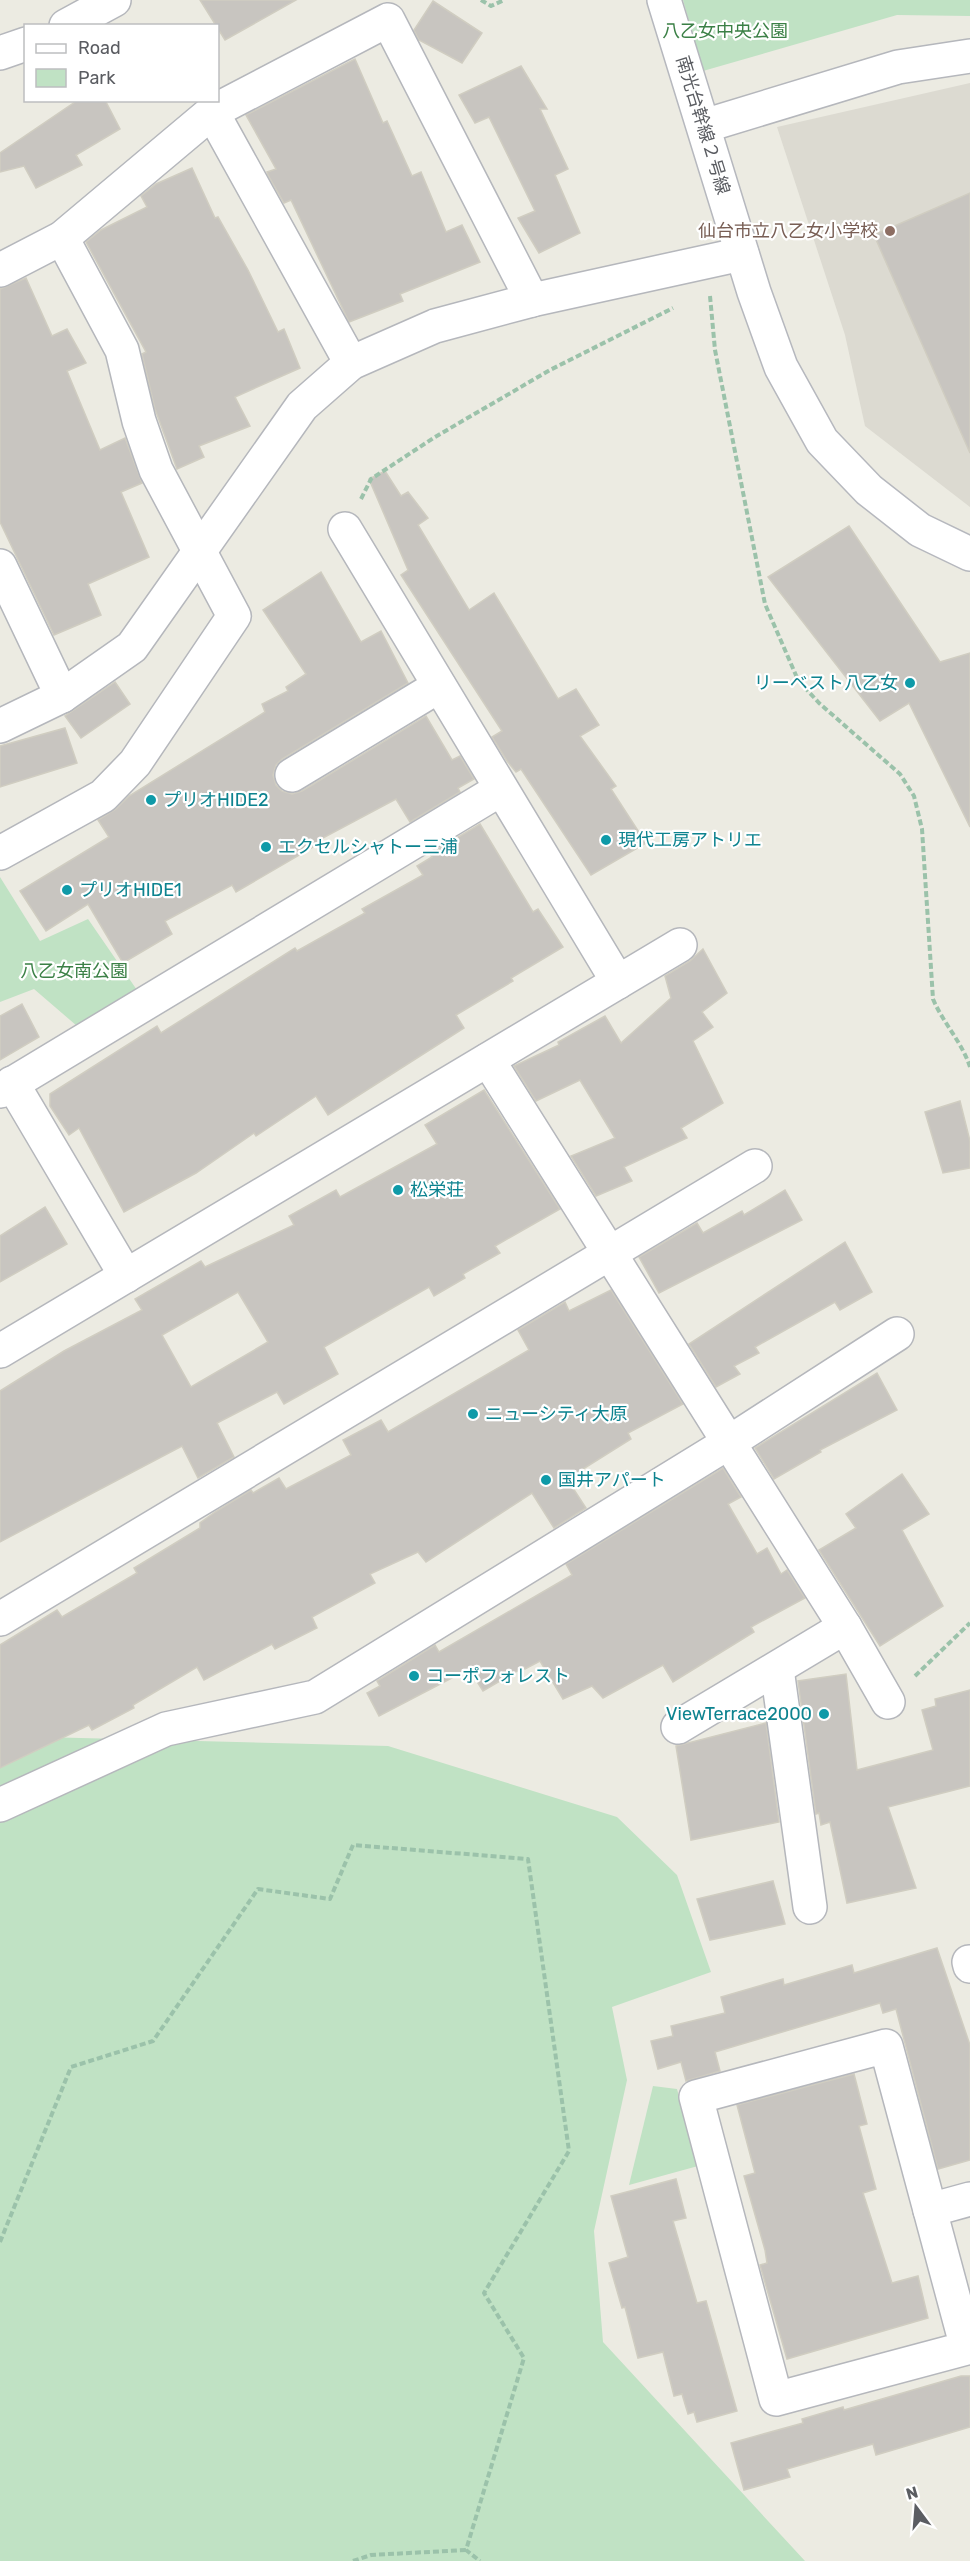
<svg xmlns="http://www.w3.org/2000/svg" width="970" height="2561" font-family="Rubik,'Noto Sans JP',sans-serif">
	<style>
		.education { fill: #dcdad1 }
		.green { fill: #c0e2c4 }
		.building { fill: #c8c5c0; stroke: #d0cdc1; stroke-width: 1.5; fill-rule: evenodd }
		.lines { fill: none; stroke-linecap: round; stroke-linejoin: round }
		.street-casing { stroke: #b5b7bc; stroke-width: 36 }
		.secondary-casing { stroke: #b6b8be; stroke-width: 36 }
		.path { stroke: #9bc2aa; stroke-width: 4; stroke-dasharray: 6 3; stroke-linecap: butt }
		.street { stroke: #fff; stroke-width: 33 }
		.secondary { stroke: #fff; stroke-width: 33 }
		.education-dot { fill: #8d6e63; stroke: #fff; stroke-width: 2 }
		.culture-dot { fill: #0f9aa8; stroke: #fff; stroke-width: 2 }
		.labels { text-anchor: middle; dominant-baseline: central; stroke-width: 4.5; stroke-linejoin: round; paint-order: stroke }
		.park-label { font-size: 18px; fill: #3b8046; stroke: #fff }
		.street-label { font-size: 18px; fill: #5b5d62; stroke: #fff }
		.education-label { font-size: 18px; fill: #785e54; stroke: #fff; text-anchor: end }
		.culture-label { font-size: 18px; fill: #0d838f; stroke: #fff; text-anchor: start }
	</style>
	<rect width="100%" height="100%" fill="#ecebe2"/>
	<path class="education" d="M970 83V507L865 426 845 335 777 127Z"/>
	<g class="green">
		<path d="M683 0H970V16L897 15 703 71Z"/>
		<path d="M0 877 40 941 88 919 139 993 84 1032 34 989 0 1002Z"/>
		<path d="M42 1737 388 1746 617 1817 677 1875 711 1972 612 2007 627 2080 594 2231 603 2342 805 2561H0V1757Z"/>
		<path d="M653 2086 677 2089 698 2166 629 2185Z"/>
	</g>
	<g class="building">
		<path d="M200 0H296L225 40Z"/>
		<path d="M433 1 482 33 462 63 419 40 414 30Z"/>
		<path d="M355 59 383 123 387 121 412 176 421 172 446 232 462 225 480 262 400 294 403 301 349 322 291 200 284 203 268 175 267 172 276 169 246 115Z"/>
		<path d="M521 66 547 109H540L568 169 555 175 580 233 539 253 518 218 535 211 489 117 475 123 459 95Z"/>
		<path d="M78 100H105L120 129 76 155 82 165 36 188 24 166 0 172V153Z"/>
		<path d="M192 168 215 218 218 217 248 270 278 332 284 329 300 368 235 397 250 426 199 446 204 457 177 469 155 409 142 354 146 352 86 242 101 230 147 207 141 196 156 184Z"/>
		<path d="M970 193V453L874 235Z"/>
		<path d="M26 278 52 336 67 329 86 363 67 371 100 450 125 438 142 483 121 492 149 557 88 584 101 615 54 635 0 522V289Z"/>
		<path d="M385 471 401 496 408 492 428 518 418 525 469 610 494 593 558 699 576 689 599 725 580 736 616 786 611 789 646 843 591 875 521 769 516 772 507 761 492 737 502 731 401 575 408 570 369 479Z"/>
		<path d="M849 526 940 662 970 653V827L909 703 880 721 768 577Z"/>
		<path d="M321 572 361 642 381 631 408 683 282 759 276 765 273 775 276 785 282 791 292 794 302 791 426 716 452 760 460 756 474 779 458 788 460 792 410 822 396 799 319 840 320 843 236 892 232 885 165 921 172 934 123 963 88 904 46 931 20 891 109 837 98 820 116 809 129 796 265 712 262 704 288 691 286 687 306 674 263 610Z"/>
		<path d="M115 682 130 704 81 738 65 716Z"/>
		<path d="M65 728 77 763 0 787V746Z"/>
		<path d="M480 824 533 912 538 909 563 947 511 978 513 981 456 1015 464 1028 328 1115 316 1096 256 1136 254 1133 196 1173 124 1212 79 1128 69 1135 50 1106V1094L157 1026 161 1033 295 948 297 951 365 913 362 909 423 875 417 866 432 857 430 854Z"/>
		<path d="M703 949 727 993 702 1012 713 1027 693 1041 723 1103 681 1128 687 1138 624 1167 632 1181 596 1196 571 1156 615 1138 580 1080 536 1101 514 1066 559 1045 558 1042 605 1016 621 1043 671 998 665 976 690 961Z"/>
		<path d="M22 1004 39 1037 0 1060V1016Z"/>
		<path d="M484 1090 560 1209 495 1246 500 1253 463 1274 465 1278 434 1296 429 1287 324 1347 338 1374 284 1404 277 1392 217 1423 234 1457 198 1478 182 1446 0 1542V1391L64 1351 142 1310 135 1299 201 1261 205 1267 294 1225 289 1216 336 1190 340 1197 437 1144 425 1125ZM238 1292 268 1342 191 1387 162 1335Z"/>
		<path d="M960 1101 970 1141V1168L943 1173 925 1112Z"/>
		<path d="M785 1190 802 1220 659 1293 639 1257 697 1223 703 1233 742 1211 744 1215Z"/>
		<path d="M45 1207 67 1244 0 1282V1236Z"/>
		<path d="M845 1242 872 1292 840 1310 835 1302 755 1347 759 1353 734 1366 740 1374 716 1387 689 1344Z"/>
		<path d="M611 1290 683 1404 628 1433 631 1439 567 1479 586 1508 554 1528 532 1493 426 1562 418 1552 370 1574 375 1583 312 1617 317 1628 275 1649 272 1644 204 1680 197 1667 133 1705 134 1708 92 1730 89 1725 0 1768V1645L57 1610 62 1617 137 1573 134 1568 200 1528V1523L215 1512 251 1490 253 1493 279 1478 286 1489 351 1455 343 1440 381 1420 388 1432 529 1350 518 1330 565 1302 569 1311Z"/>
		<path d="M877 1373 897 1410 820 1450 821 1452 774 1479 755 1448Z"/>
		<path d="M723 1468 741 1497 728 1504 757 1554 767 1548 781 1574 787 1570 805 1598 751 1627 754 1632 673 1682 663 1665 603 1698 592 1686 563 1699 540 1661 525 1669 524 1667 483 1691 469 1669 379 1716 367 1693 380 1686 377 1681 435 1645 439 1652 572 1575 566 1564Z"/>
		<path d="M902 1474 929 1514 902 1530 943 1606 880 1646 819 1550 856 1528 846 1514Z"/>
		<path d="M846 1674 857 1770 933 1750 922 1710 936 1706 935 1699 970 1690V1786L888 1807 916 1888 847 1903 830 1822 821 1825 819 1813 816 1814 798 1681Z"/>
		<path d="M766 1723 779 1822 691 1840 676 1746Z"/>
		<path d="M773 1881 785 1924 710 1940 697 1899Z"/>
		<path d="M937 1948 970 2045V2160L938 2169 896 2009 883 2013 880 2003 715 2052 720 2071 686 2081 681 2062 658 2069 651 2041 673 2036 671 2026 725 2013 721 1997 783 1979 784 1985 852 1965 854 1973Z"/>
		<path d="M854 2074 867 2124 859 2126 876 2189 863 2193 892 2283 918 2276 928 2318 787 2359 760 2265 767 2263 765 2250 744 2176 755 2173 737 2105Z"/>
		<path d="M676 2179 686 2218 673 2221 697 2303 706 2301 737 2411 697 2422 694 2412 688 2414 682 2394 674 2396 663 2352 638 2358 625 2307 622 2308 609 2263 628 2257 611 2196Z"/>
		<path d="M961 2376H970V2427L876 2455 873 2444 787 2469 790 2477 744 2490 731 2443 803 2423 802 2419 843 2407 844 2410Z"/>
	</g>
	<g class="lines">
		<defs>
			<g id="street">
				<path d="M66 26 114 0"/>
				<path d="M0 53 26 44"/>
				<path d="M212 112 351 363"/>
				<path d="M704 126 898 67 970 56"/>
				<path d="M0 270 62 238 212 112 388 20 532 300"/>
				<path d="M345 529 618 982"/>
				<path d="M0 566 62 696"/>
				<path d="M0 726 62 696 132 647 302 406 351 363 435 326 532 300 742 254"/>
				<path d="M292 775 439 686"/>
				<path d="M0 853 103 796 135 763 234 616 156 470 139 421 122 350 62 238"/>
				<path d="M488 1060 845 1627"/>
				<path d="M12 1083 126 1276"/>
				<path d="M0 1091 501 789"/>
				<path d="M0 1351 680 945"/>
				<path d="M0 1619 755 1166"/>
				<path d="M777 1669 810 1907"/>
				<path d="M678 1727 845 1627 888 1702"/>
				<path d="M0 1805 166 1729 315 1697 728 1443 897 1334"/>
				<path d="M969 1962 970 1966"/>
				<path d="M886 2046 967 2348 776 2399 696 2097Z"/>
				<path d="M930 2210 970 2199"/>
			</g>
			<path id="secondary" d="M664 0 754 292 781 367 822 441 869 490 920 530 970 554"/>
		</defs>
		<use href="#street" class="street-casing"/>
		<use href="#secondary" class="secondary-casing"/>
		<g class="path">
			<path d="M481 0 491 6 504 0"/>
			<path d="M710 296 715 350 765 604 798 680 819 703 900 774 914 796 922 829 933 999C943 1023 962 1042 970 1067"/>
			<path d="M361 499 371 479 435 437 550 370 673 308"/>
			<path d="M915 1676 970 1623"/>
			<path d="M0 2242 71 2067 153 2041 258 1889 330 1899 353 1845 528 1859 569 2151 484 2293 524 2358 466 2550 480 2561"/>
			<path d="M353 2561 371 2555 466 2550"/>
		</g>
		<use href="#street" class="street"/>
		<use href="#secondary" class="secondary"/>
	</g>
	<circle class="education-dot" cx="890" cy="231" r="6"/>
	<g class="culture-dot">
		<circle cx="910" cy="683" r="6"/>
		<circle cx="151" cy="800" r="6"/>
		<circle cx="606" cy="840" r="6"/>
		<circle cx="266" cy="847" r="6"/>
		<circle cx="67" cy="890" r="6"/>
		<circle cx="398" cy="1190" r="6"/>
		<circle cx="473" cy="1414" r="6"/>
		<circle cx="546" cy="1480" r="6"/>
		<circle cx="414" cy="1676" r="6"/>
		<circle cx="824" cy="1714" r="6"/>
	</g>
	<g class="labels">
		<g class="park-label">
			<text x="725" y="31">八乙女中央公園</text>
			<text x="74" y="971">八乙女南公園</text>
		</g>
		<g class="street-label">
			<text transform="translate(703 125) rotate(73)">南光台幹線２号線</text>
		</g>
		<g class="education-label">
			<text x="878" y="231">仙台市立八乙女小学校</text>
		</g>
		<g class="culture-label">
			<text x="898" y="683" text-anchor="end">リーベスト八乙女</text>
			<text x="163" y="800">プリオHIDE2</text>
			<text x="618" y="840">現代工房アトリエ</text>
			<text x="278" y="847">エクセルシャトー三浦</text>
			<text x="79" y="890">プリオHIDE1</text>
			<text x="410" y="1190">松栄荘</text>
			<text x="485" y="1414">ニューシティ大原</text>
			<text x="558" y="1480">国井アパート</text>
			<text x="426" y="1676">コーポフォレスト</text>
			<text x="812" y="1714" text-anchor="end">ViewTerrace2000</text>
		</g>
	</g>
	<rect x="24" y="24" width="195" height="78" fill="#ffffff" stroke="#bdbec0" stroke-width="1.5"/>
	<rect x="36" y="44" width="30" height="9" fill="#ffffff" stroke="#bdbec0" stroke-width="1.5"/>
	<text x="78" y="54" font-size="18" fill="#5b5d62">Road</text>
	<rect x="36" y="69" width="30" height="18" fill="#c0e2c4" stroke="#bdbec0" stroke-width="1.5"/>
	<text x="78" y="84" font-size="18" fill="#5b5d62">Park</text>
	<g transform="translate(916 2507) rotate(344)" stroke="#ffffff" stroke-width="4.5" paint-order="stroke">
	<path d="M0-4.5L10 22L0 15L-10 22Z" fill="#5b5d62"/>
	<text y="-9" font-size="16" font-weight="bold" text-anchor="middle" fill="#5b5d62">N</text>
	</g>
</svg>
